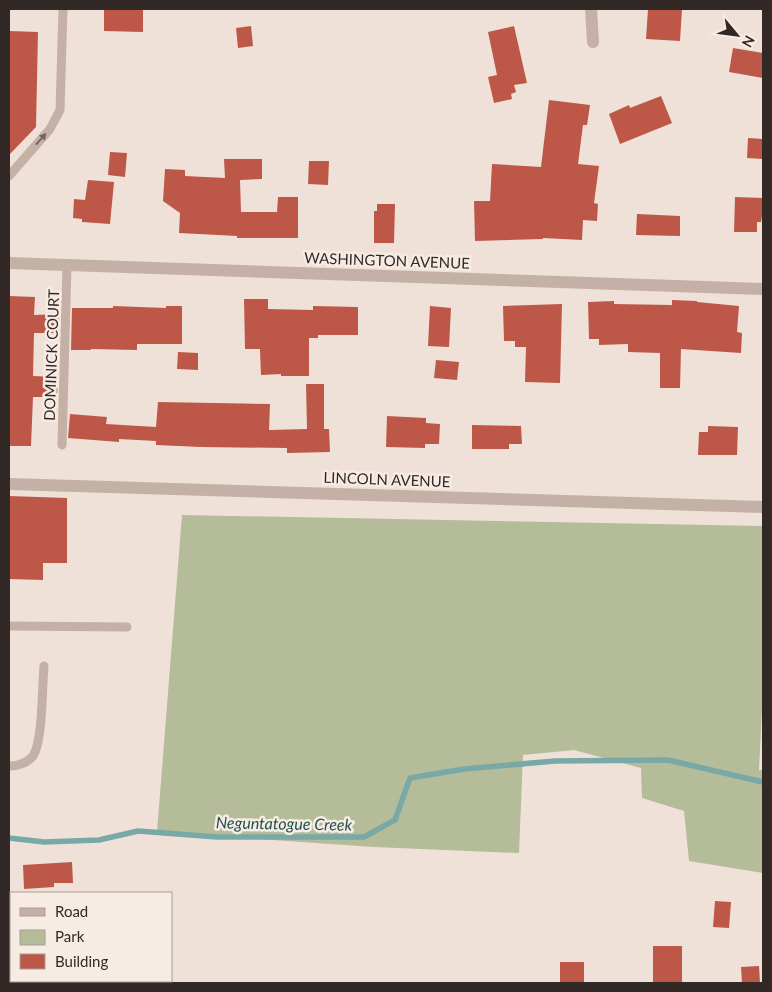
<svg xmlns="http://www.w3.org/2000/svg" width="772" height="992" font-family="Lato,sans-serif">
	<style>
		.green { fill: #b4bc99 }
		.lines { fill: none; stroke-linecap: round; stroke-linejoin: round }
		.stream { stroke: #79a9a6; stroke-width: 5.5 }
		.building { fill: #bd5848 }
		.service { stroke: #c5b0a5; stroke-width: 9 }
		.minor { stroke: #c5b0a5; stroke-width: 12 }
		.oneway { fill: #74655f }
		.labels { text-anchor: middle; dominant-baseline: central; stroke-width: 5; stroke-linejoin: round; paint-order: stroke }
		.street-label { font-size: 15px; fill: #322826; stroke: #f7ece3 }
		.water-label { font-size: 16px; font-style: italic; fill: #1f504e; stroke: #f7ece3 }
	</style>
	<rect width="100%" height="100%" fill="#efe1d8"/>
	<path class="green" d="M182 515 763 526V688L759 770H763V873L689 861 684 811 642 798 641 768 574 750 523 755 519 853 374 847 157 832Z"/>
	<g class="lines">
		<path class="stream" d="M9 838 44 842 99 840 138 831 217 837H364L395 820 410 778 464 769 555 761 668 760 763 782"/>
	</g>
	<g class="building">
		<path d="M104 9H143V32L104 31Z"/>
		<path d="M648 9H682L680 41 646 39Z"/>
		<path d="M251 26 253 46 238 48 236 28Z"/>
		<path d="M514 26 527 83 514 85 516 92 511 94 512 99 494 103 488 77 497 75 488 32Z"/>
		<path d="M9 31 38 32 36 127 9 155Z"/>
		<path d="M733 48 763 53V78L729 72Z"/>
		<path d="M661 96 672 123 620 144 609 114 629 105 630 108Z"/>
		<path d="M549 100 590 105 587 125H583L578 164 599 166 594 203 598 204 597 221 583 220 582 240 543 238V239L475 241 474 201H490L492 164 541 167Z"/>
		<path d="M748 138 763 139V159L747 158Z"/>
		<path d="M110 152 127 153 125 177 108 175Z"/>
		<path d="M224 159H262V179L240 180 241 212H277L278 197H298V238H237V236L179 233 180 213 163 201 165 169 185 170V176L225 178Z"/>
		<path d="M309 161H329L328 185 308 184Z"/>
		<path d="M88 180 114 182 110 224 82 222V219L73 218 74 199 85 200Z"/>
		<path d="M735 197 763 198V216H762L761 222H757V232H734Z"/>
		<path d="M377 204H395L394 243H374V211H377Z"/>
		<path d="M637 214 680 216V236L636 235Z"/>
		<path d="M9 296 35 297 34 315 59 314V333H34L33 376 58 377 57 397H33L31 446H9Z"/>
		<path d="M244 299H268V309L313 310V306L358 307V335H318V338H309V376H281V374L261 375 260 349H245Z"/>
		<path d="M672 300 697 301V302L739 306 737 332 742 333 741 353 681 349 680 388H660V353L628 352V344L599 345V339H589L588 302 614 301V304L672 305Z"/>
		<path d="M562 304 560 383 525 382 526 347H515V341H504L503 306Z"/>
		<path d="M113 306 166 308V306H182V344H137V350L91 349V350H71L72 308H113Z"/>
		<path d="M430 306 451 308 449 347 428 346Z"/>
		<path d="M178 352 198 353V370L177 369Z"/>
		<path d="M436 360 459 362 457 380 434 378Z"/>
		<path d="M306 384H324V429H329L330 452 287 453V448L201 447 156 445V441L119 439V442L68 438 70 414 107 417 106 424 156 427 158 402 270 404 269 430 307 429Z"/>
		<path d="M387 416 426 418V423L440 424 439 444H425V448L386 447Z"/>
		<path d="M472 425 521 426 522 444H509V449H472Z"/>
		<path d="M708 426 738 427 737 455H698L699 432H708Z"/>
		<path d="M9 496 67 498V563H43V580L9 579Z"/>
		<path d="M72 862 73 883H54V887L24 889 23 865Z"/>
		<path d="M715 901 731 902 729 928 713 927Z"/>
		<path d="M653 946H682V983H658V982H653Z"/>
		<rect x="560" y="962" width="24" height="21"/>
		<path d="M759 966 760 983H742L741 967Z"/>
	</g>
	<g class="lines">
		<g class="service">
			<path d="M9 176 50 129 60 110 63 9"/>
			<path d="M62 445 67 265"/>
			<path d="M9 626 127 627"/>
			<path d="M9 766C18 766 27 763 33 756 43 741 42 686 44 666"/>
		</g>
		<g class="minor">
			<path d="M591 9 593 42"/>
			<path d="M9 263 763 289"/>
			<path d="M9 484 763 507"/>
		</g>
	</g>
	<defs><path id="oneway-solid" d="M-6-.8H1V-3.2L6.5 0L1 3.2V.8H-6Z" transform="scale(1.25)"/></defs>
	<use class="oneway" href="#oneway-solid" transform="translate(41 139) rotate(-48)"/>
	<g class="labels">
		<g class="street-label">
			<text transform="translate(387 260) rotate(2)">WASHINGTON AVENUE</text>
			<text transform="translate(51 355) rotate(-88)">DOMINICK COURT</text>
			<text transform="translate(387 479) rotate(2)">LINCOLN AVENUE</text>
		</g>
		<g class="water-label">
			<text transform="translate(284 823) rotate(1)">Neguntatogue Creek</text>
		</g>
	</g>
	<rect width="772" height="992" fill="none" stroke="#322826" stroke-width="20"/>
	<rect x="10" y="892" width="162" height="90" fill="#f7ece3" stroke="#a89e97"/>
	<rect x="20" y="908" width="25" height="8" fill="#c5b0a5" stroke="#a89e97"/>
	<text x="55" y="917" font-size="15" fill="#322826">Road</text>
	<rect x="20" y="930" width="25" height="15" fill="#b4bc99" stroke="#a89e97"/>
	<text x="55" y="942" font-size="15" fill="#322826">Park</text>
	<rect x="20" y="954" width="25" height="15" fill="#bd5848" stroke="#a89e97"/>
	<text x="55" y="967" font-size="15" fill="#322826">Building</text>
	<g transform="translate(737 35) rotate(119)" stroke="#f7ece3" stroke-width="4" paint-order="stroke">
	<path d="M0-4L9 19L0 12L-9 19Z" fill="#322826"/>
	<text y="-8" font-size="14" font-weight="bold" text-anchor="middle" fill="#322826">N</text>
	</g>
</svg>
